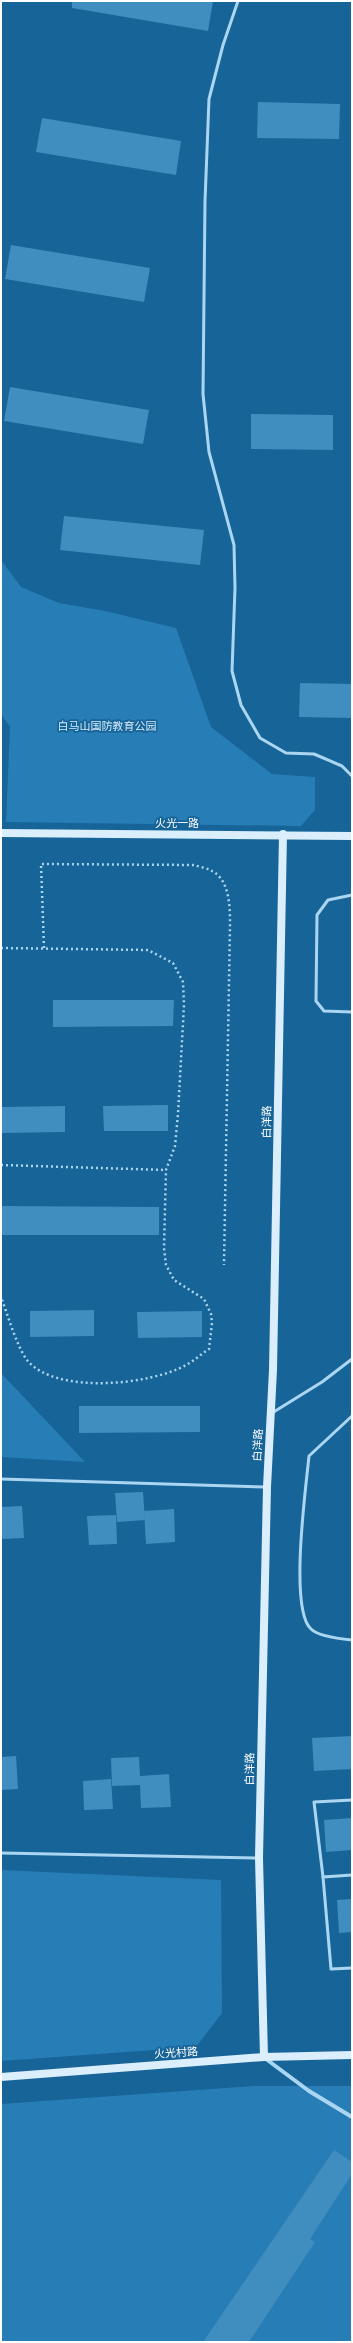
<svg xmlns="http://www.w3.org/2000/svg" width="353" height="2343" font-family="Figtree,'Noto Sans SC',sans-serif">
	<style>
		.green { fill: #277db5 }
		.building { fill: #408dbf }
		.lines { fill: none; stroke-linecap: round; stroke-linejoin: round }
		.path { stroke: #abd6f1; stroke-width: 2.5; stroke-dasharray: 2 3; stroke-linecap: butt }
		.lane { stroke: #abd6f1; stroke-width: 3 }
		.street { stroke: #abd6f1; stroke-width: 4 }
		.secondary { stroke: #daeefc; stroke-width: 8 }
		.labels { text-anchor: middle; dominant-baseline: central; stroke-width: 3.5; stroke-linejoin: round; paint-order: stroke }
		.park-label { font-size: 11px; fill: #d3ecfc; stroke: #176498 }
		.street-label { font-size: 11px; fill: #fff; stroke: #176498 }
	</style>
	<rect width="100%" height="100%" fill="#176498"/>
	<g class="green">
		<path d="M1 560 21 587 59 603 105 611 176 628 211 727 272 774 315 777V810L301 826 6 822 10 727 1 714Z"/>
		<path d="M1 1373 85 1462 1 1457Z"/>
		<path d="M1 1870 221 1880 222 2013 196 2047 1 2061Z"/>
		<path d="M254 2086H352V2342H1V2104Z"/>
	</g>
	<g class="building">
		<path d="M72 1H213L208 31 72 8Z"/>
		<path d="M258 102 340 104 339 139 257 138Z"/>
		<path d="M42 118 181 141 176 175 36 152Z"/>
		<path d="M11 245 150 268 144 302 5 279Z"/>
		<path d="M10 387 149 410 143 444 4 421Z"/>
		<path d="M251 414 333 415V450L251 449Z"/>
		<path d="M64 516 204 530 200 565 60 550Z"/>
		<path d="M300 683 352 684V718L299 717Z"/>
		<path d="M53 1000H174L173 1026 53 1027Z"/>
		<path d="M168 1105V1131H104L103 1106Z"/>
		<path d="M65 1106V1132L1 1133V1107Z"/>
		<path d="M1 1206 159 1207V1235H1Z"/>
		<path d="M94 1310V1336L30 1337V1311Z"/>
		<path d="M202 1311V1337L138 1338 137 1312Z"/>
		<path d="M79 1406H200V1432L79 1433Z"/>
		<path d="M143 1492 145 1520 117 1522 115 1493Z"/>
		<path d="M22 1506 24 1538 1 1539V1507Z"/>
		<path d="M174 1509 175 1542 146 1544 144 1511Z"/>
		<path d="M116 1515 117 1544 89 1545 87 1516Z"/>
		<path d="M352 1736V1769L314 1771 312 1738Z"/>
		<path d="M16 1756 18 1789 1 1790V1757Z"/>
		<path d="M139 1757 140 1776 169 1774 171 1807 141 1808 140 1785 112 1786 111 1758Z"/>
		<path d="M111 1779 113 1809 84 1810 83 1781Z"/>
		<path d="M352 1818V1850L326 1852 324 1820Z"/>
		<path d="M352 1899V1932L339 1933 337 1900Z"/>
		<path d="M334 2150 352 2162V2174L310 2239 315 2242 249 2342H203Z"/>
	</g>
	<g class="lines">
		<g class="path">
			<path d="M1 948 148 950 173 963 183 982 184 1005 178 1114 175 1146 166 1170 164 1248 166 1265 174 1280 204 1299 211 1314 212 1323 209 1349C201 1354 194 1361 186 1365 151 1385 55 1395 27 1360 17 1347 7 1313 1 1297"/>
			<path d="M44 948 41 864 194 865C200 867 207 868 212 871 230 880 230 908 230 925L224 1265"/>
			<path d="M1 1165 166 1170"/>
		</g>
		<g class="lane">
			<path d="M238 1 223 45 209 99 205 201 203 394 209 452 234 545 235 588 232 671 241 705 260 738 286 753 314 754 342 766 352 776"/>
			<path d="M352 895 328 900 317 915 316 1001 324 1011 352 1012"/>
			<path d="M272 1413 322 1382 352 1359"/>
			<path d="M352 1416 309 1456C306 1487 289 1609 311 1629 318 1636 342 1639 352 1640"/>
			<path d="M1 1479 266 1487"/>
			<path d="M1 1853 259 1858"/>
			<path d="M352 1875 323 1877 331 1969 352 1968"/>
			<path d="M323 1877 314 1802 352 1800"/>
		</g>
		<path class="street" d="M266 2059 309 2091 352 2117"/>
		<g class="secondary">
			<path d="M1 833 352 836"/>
			<path d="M264 2057 259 1858 267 1487 273 1370 283 834"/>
			<path d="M1 2077 264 2057 352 2055"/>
		</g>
	</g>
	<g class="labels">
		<g class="park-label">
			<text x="107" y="726">白马山国防教育公园</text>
		</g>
		<g class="street-label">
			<text x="177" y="823">火光一路</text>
			<text transform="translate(267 1122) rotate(-89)">白洋路</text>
			<text transform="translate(258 1445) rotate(-87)">白洋路</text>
			<text transform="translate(250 1769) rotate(-89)">白洋路</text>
			<text transform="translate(176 2053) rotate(-4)">火光村路</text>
		</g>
	</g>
	<rect width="353" height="2343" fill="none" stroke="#ffffff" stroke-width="4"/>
</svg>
